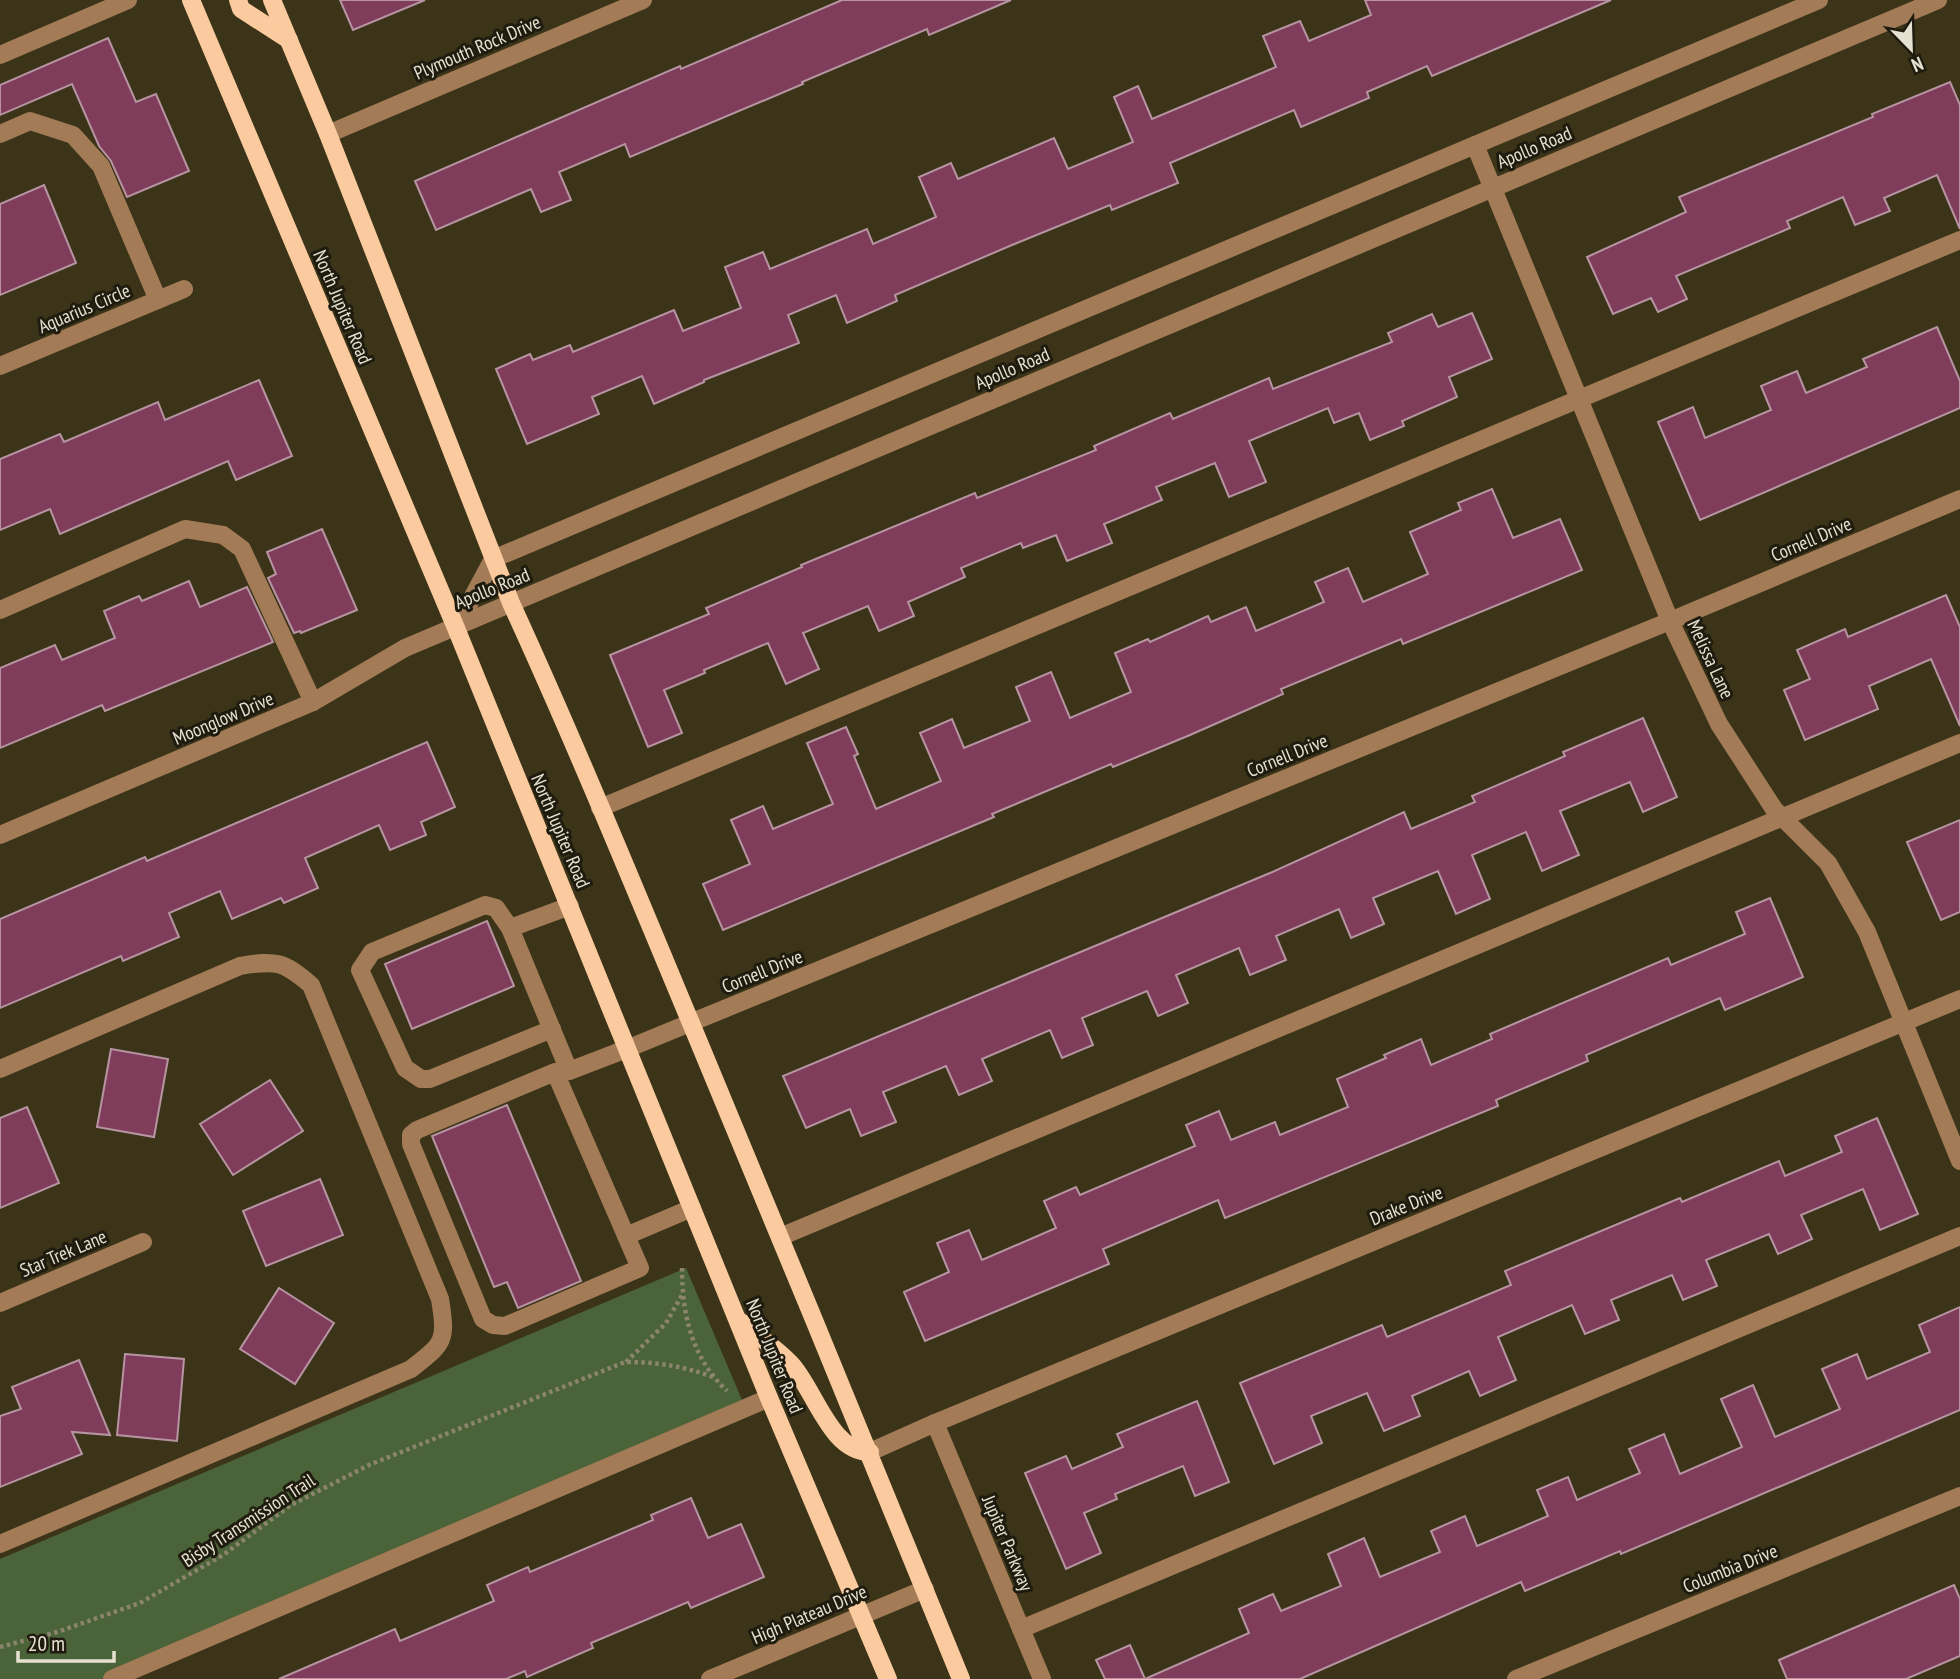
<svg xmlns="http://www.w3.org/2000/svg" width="1960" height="1679" font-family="'PT Sans Narrow',sans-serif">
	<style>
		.green { fill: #4b6339 }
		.building { fill: #7f3d5b; stroke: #b794a2; stroke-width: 2 }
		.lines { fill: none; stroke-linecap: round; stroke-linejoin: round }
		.path { stroke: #8b856e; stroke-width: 4.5; stroke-dasharray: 3.5 3.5; stroke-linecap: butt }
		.minor { stroke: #a37b57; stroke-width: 18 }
		.major { stroke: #fbca9e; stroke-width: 18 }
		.labels { text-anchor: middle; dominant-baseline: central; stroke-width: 6; stroke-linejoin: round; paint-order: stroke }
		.street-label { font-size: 19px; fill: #e6e1d1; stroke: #1f1c0f }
	</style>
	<rect width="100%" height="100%" fill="#3b3418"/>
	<path class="green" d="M686 1268 745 1407 105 1679H0V1559Z"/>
	<g class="building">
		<path d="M340 0H425L353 30Z"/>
		<path d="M842 0H1011L929 35 927 29 802 82 803 84 630 157 625 144 559 172 571 200 541 212 531 189 436 230 415 181 680 66 681 69Z"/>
		<path d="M1365 0H1611L1432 76 1427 66 1367 92 1369 98 1301 127 1294 110 1170 163 1178 183 1112 210 1110 205 1012 245 895 295 897 301 847 323 836 295 788 315 799 343 704 380V382L654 404 642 376 592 397 599 414 527 444 496 369 530 354 533 360 570 345 573 352 674 310 683 331 741 308 725 267 763 252 770 269 867 229 873 244 936 217 919 177 951 163 958 179 1054 138 1068 169 1133 142 1114 97 1138 86 1152 119 1276 67 1263 36 1300 21 1309 41 1371 15Z"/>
		<path d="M108 38 136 102 156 94 189 171 127 197 111 161 99 146 72 84 0 115V85Z"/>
		<path d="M1950 82 1960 105V229L1937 175 1884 198 1890 211 1855 225 1843 197 1787 221 1790 228 1676 276 1687 299 1658 312 1651 298 1613 314 1587 257 1686 212 1679 197 1873 117 1872 114Z"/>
		<path d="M44 185 76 263 0 295V204Z"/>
		<path d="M1472 313 1492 359 1449 377 1457 397 1402 421 1404 426 1370 440 1359 413 1334 423 1328 408 1249 441 1266 482 1229 497 1215 463 1156 487 1162 500 1104 524 1112 543 1067 561 1056 535 1023 548 1021 543 961 568 965 577 908 602 914 616 879 631 868 606 803 633 819 669 786 684 768 643 704 670 705 673 664 690 682 733 648 747 610 655 709 614 706 608 802 567 801 565 975 493 977 498 1096 450 1094 446 1170 413 1173 419 1269 378 1273 389 1392 342 1388 333 1432 314 1438 327Z"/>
		<path d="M1937 327 1960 381V408L1700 520 1658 422 1693 407 1705 438 1771 410 1761 386 1797 371 1806 393 1867 367 1863 359Z"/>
		<path d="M259 380 292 456 236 480 228 461 60 534 50 509 0 530V459L60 434 64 442 158 402 165 420Z"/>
		<path d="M1492 489 1513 538 1560 519 1582 570 1403 644 1401 639 1281 689 1283 694 1190 735 1113 767 1111 764 992 814 994 817 723 930 703 884 750 864 731 820 763 806 773 829 833 804 807 743 846 727 858 754 854 756 876 809 941 781 920 733 952 719 964 748 1030 721 1016 687 1051 672 1070 718 1131 692 1115 653 1148 639 1150 642 1208 616 1211 622 1246 607 1256 631 1324 602 1315 582 1348 568 1363 602 1428 574 1410 532 1461 510 1458 503Z"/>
		<path d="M322 529 357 610 301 633 300 631 294 633 268 578 276 574 267 552Z"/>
		<path d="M189 581 200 607 247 587 273 642 105 711 102 705 0 748V668L55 645 62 660 115 638 104 611 139 596 142 601Z"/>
		<path d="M1946 595 1960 627V726L1931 659 1869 686 1878 709 1805 740 1784 690 1810 679 1797 650 1845 629 1848 637Z"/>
		<path d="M1643 718 1677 797 1643 812 1630 782 1560 811 1579 855 1542 871 1526 832 1472 855 1490 899 1456 914 1438 871 1373 898 1384 924 1351 938 1339 909 1276 936 1286 960 1250 975 1239 948 1176 975 1188 1003 1158 1016 1147 991 1082 1018 1093 1045 1062 1058 1050 1030 982 1059 992 1081 959 1095 946 1066 883 1092 896 1122 861 1136 850 1109 806 1128 783 1076 1270 873 1404 812 1411 829 1475 802 1472 796 1565 756 1563 752Z"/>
		<path d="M427 742 455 807 421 822 426 835 390 850 379 825 305 858 318 888 284 903 281 898 232 919 220 891 169 913 179 937 123 961 121 956 0 1008V919L145 857 147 861Z"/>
		<path d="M1960 820V912L1941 920 1907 842Z"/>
		<path d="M1770 898 1803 977 1725 1010 1720 998 1586 1055 1588 1061 1496 1100 1498 1106 1225 1218 1218 1200 1103 1249 1109 1264 925 1341 904 1292 949 1272 937 1243 969 1230 982 1260 1056 1228 1044 1201 1076 1187 1080 1195 1195 1146 1186 1125 1219 1111 1231 1140 1275 1122 1280 1135 1348 1107 1337 1079 1386 1058 1384 1055 1421 1039 1431 1065 1492 1039 1490 1034 1668 958 1671 965 1745 934 1736 912Z"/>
		<path d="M487 921 514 986 412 1029 385 964Z"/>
		<path d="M111 1049 168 1059 154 1137 97 1127Z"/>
		<path d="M270 1080 303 1131 233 1175 200 1124Z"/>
		<path d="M507 1105 581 1281 518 1308 507 1282 494 1287 432 1136Z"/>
		<path d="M27 1107 59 1183 0 1208V1118Z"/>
		<path d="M1877 1118 1918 1214 1880 1230 1863 1189 1801 1215 1812 1239 1778 1254 1769 1234 1706 1260 1717 1286 1683 1300 1672 1275 1611 1300 1619 1320 1585 1334 1572 1305 1498 1337 1516 1380 1480 1396 1469 1371 1412 1396 1420 1416 1384 1431 1367 1393 1311 1416 1322 1443 1274 1464 1240 1383 1382 1325 1387 1337 1511 1285 1505 1271 1680 1198 1682 1202 1779 1161 1785 1176 1842 1152 1835 1136Z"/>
		<path d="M320 1179 343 1235 266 1266 243 1211Z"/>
		<path d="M279 1288 334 1323 295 1384 240 1349Z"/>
		<path d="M1960 1307V1410L1621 1554 1620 1551 1525 1591 1521 1582 1300 1679H1105L1096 1660 1130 1645 1145 1679 1249 1633 1239 1609 1273 1594 1281 1611 1341 1586 1328 1554 1364 1538 1380 1577 1440 1552 1431 1531 1465 1516 1477 1546 1548 1516 1537 1490 1568 1477 1577 1500 1640 1473 1629 1449 1664 1434 1680 1474 1742 1447 1721 1399 1753 1385 1775 1437 1840 1409 1822 1369 1857 1354 1867 1379 1930 1352 1919 1325Z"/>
		<path d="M125 1354 184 1359 177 1441 117 1435Z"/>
		<path d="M79 1360 110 1435 72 1432 82 1454 0 1487V1416L21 1409 12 1387Z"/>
		<path d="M1197 1401 1229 1482 1195 1496 1183 1466 1115 1494 1117 1499 1084 1513 1101 1553 1066 1569 1025 1473 1066 1456 1072 1469 1123 1447 1117 1434Z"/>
		<path d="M691 1498 708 1538 741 1524 764 1577 691 1608 688 1602 591 1643 593 1648 527 1677 525 1671 506 1679H279L395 1629 400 1641 494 1601 487 1585 528 1567 530 1572 653 1520 651 1515Z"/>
		<path d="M1954 1585 1960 1599V1656L1906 1679H1787L1779 1660Z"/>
	</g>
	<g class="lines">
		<g class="path">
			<path d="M682 1268C682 1315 692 1358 727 1391"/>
			<path d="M626 1362 666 1323 682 1295"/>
			<path d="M0 1647 57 1632 140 1603 223 1555 291 1505 369 1465 625 1362C657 1362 683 1366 713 1377"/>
		</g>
		<g class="minor">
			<path d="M0 55 128 0"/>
			<path d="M0 134 30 121 73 135 101 166 158 300"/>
			<path d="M328 134 643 0"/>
			<path d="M1475 145 1670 621 1719 724 1774 809 1828 863 1867 932 1960 1161"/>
			<path d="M0 366 184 289"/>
			<path d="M0 610 185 529 223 535 242 549 313 702"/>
			<path d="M456 628 493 559 1819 0"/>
			<path d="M600 808 1960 240"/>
			<path d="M0 835 313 702 405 648 1938 0"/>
			<path d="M510 928 496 908 485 905 372 952 360 970 405 1068 421 1079H430L552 1029"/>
			<path d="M0 1069 240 966C276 960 283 961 311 985L440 1299C447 1342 444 1343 411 1369L0 1544"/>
			<path d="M569 1071 510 928 570 906"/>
			<path d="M555 1072 640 1268 505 1326 493 1325 483 1319 411 1144V1135L417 1130 555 1072 569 1071 629 1048 1670 621 1960 499"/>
			<path d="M626 1236 692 1208"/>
			<path d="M780 1237 1960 743"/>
			<path d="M0 1303 143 1242"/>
			<path d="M935 1423 1042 1679"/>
			<path d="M870 1452 935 1423 1960 999"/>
			<path d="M1021 1629 1960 1236"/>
			<path d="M112 1679 769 1398"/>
			<path d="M710 1679 925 1589"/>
			<path d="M1516 1679 1960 1496"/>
		</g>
		<g class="major">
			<path d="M191 0 456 628 769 1398 888 1679"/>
			<path d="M238 0 241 9 289 40"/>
			<path d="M272 0 328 134 511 603C577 747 637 894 698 1040 786 1253 875 1465 961 1679"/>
			<path d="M741 1322C757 1336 776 1348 791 1364 815 1390 830 1452 870 1452"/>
		</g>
	</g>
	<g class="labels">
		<g class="street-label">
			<text transform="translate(477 47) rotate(-23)">Plymouth Rock Drive</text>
			<text transform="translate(1534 147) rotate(-23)">Apollo Road</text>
			<text transform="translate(343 307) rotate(67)">North Jupiter Road</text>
			<text transform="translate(84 308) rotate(-23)">Aquarius Circle</text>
			<text transform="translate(1012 368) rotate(-23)">Apollo Road</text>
			<text transform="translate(1811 539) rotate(-23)">Cornell Drive</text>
			<text transform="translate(492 588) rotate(-22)">Apollo Road</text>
			<text transform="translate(1711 659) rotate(65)">Melissa Lane</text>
			<text transform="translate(223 718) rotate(-23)">Moonglow Drive</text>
			<text transform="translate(1287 755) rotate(-22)">Cornell Drive</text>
			<text transform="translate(561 831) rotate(67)">North Jupiter Road</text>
			<text transform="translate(762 971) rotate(-22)">Cornell Drive</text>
			<text transform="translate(1406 1205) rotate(-22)">Drake Drive</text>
			<text transform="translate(63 1253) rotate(-23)">Star Trek Lane</text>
			<text transform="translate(775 1356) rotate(68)">North Jupiter Road</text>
			<text transform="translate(248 1520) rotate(-33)">Bisby Transmission Trail</text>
			<text transform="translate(1008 1543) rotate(67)">Jupiter Parkway</text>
			<text transform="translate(1730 1568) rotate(-22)">Columbia Drive</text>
			<text transform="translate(809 1614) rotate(-23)">High Plateau Drive</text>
		</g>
	</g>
	<g transform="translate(1911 49) rotate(157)" stroke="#1f1c0f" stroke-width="5" paint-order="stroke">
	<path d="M0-5L12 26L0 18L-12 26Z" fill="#e6e1d1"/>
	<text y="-10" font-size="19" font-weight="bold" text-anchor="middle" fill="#e6e1d1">N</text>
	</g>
	<path d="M18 1651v10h96v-10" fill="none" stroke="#e6e1d1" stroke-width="3.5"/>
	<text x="28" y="1651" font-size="21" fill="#e6e1d1" stroke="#1f1c0f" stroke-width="5" paint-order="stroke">20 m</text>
</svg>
